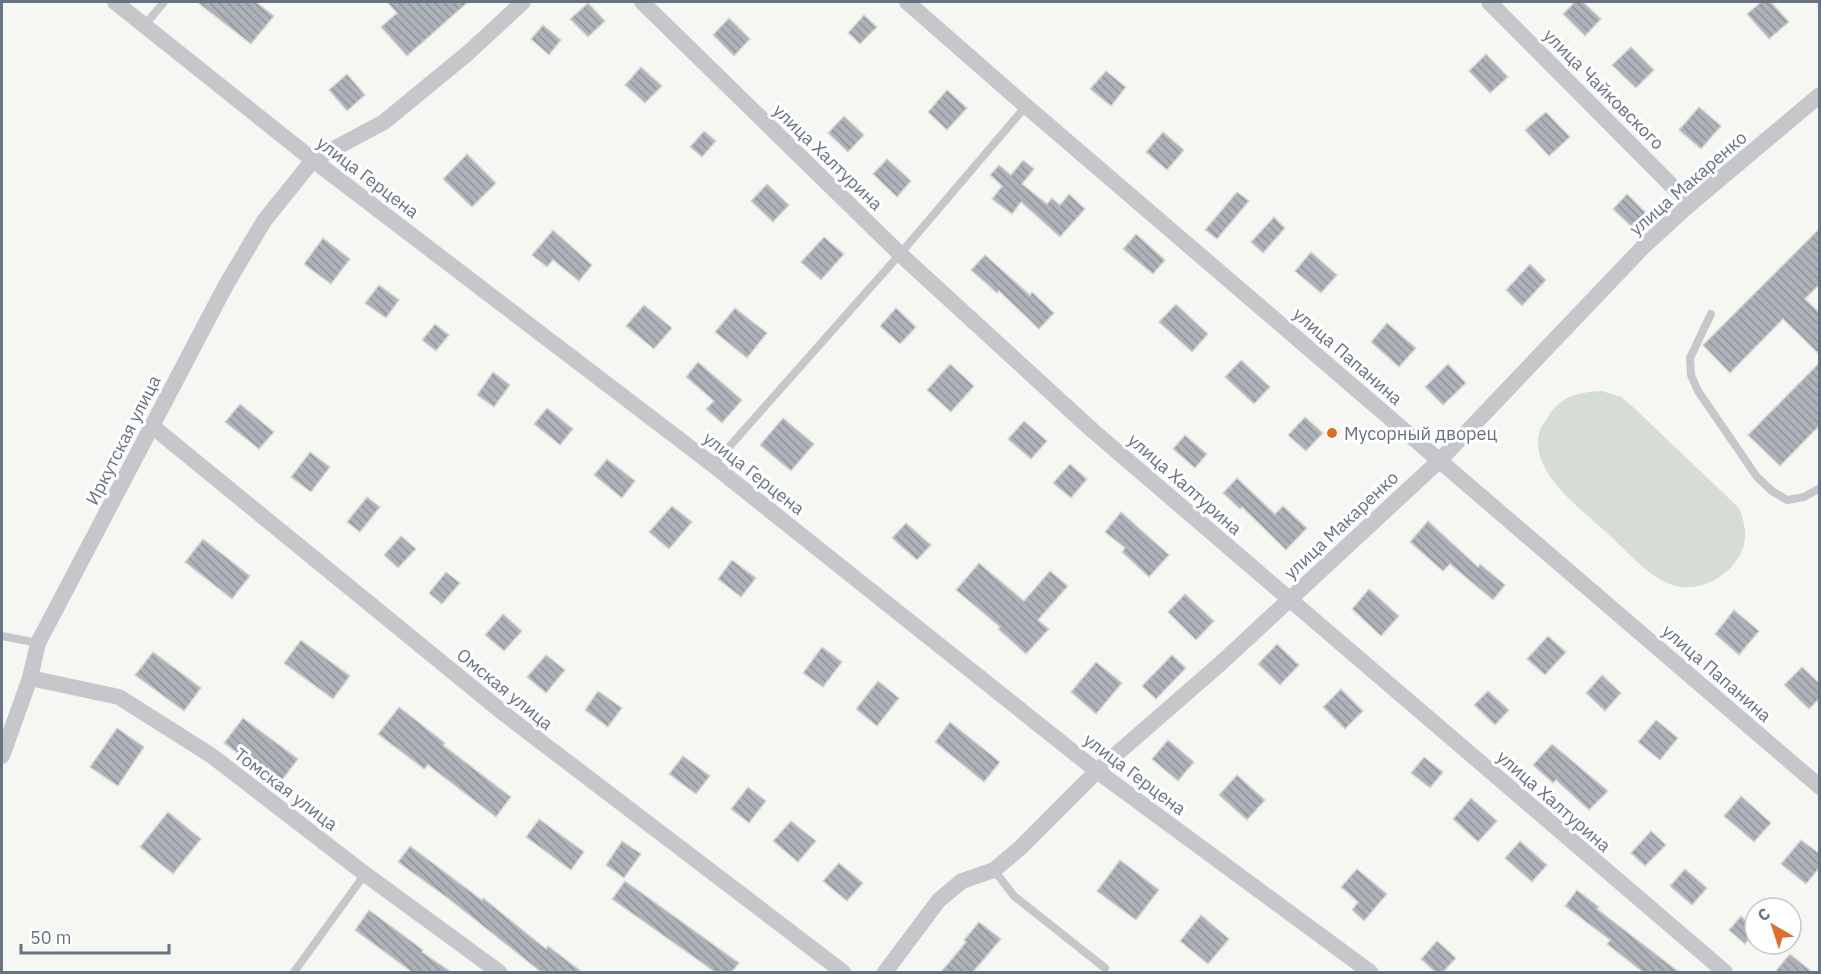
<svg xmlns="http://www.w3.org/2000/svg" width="1821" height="974" font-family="'IBM Plex Sans',sans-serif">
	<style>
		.pitch { fill: #d6ddd4 }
		.building { fill: url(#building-back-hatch); stroke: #d7d8d6; stroke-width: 1.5 }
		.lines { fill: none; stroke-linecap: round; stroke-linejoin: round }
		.lane { stroke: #c5c7cb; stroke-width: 8 }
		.street { stroke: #c5c7cb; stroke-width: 16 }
		.poi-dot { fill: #db702e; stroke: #fff; stroke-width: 2 }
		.labels { text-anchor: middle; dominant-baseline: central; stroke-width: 6; stroke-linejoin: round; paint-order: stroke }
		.street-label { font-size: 18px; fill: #677283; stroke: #fff }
		.poi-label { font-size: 18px; fill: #677283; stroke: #fff; text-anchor: start }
	</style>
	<defs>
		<pattern id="building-back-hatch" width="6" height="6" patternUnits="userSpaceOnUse" patternTransform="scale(1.5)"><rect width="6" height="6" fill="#adb2b9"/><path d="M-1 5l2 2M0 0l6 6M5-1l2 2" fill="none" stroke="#91959c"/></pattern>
	</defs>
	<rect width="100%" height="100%" fill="#f6f6f3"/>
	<path class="pitch" d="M1602 391 1621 397 1634 408 1739 508C1747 529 1749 545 1734 564 1721 580 1697 591 1677 586 1653 582 1626 550 1608 534 1582 509 1530 474 1539 433 1540 428 1545 422 1548 417 1560 396 1579 392 1602 391Z"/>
	<g class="building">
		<path d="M197 2H256L274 16 251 44Z"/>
		<path d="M387 2H468L407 56 381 27 397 13Z"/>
		<path d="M1575 2H1583L1601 19 1585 36 1563 14Z"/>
		<path d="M1761 2H1771L1789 22 1769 39 1747 14Z"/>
		<path d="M588 3 605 21 588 37 570 19Z"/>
		<path d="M864 15 877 27 860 44 848 33Z"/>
		<path d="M729 18 750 39 734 56 713 35Z"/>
		<path d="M543 25 561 40 549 55 531 39Z"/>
		<path d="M1631 47 1654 70 1636 88 1612 65Z"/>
		<path d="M1486 54 1508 77 1490 93 1469 71Z"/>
		<path d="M641 67 662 86 645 103 625 85Z"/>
		<path d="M1106 71 1126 87 1111 106 1090 89Z"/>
		<path d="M347 74 365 95 347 111 329 90Z"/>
		<path d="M947 90 967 108 947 130 928 112Z"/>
		<path d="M1699 107 1721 126 1701 149 1679 130Z"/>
		<path d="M1546 112 1570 137 1549 156 1525 130Z"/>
		<path d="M844 116 864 135 848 152 828 133Z"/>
		<path d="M704 131 716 141 702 157 690 147Z"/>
		<path d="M1163 132 1184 150 1167 170 1146 152Z"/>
		<path d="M467 154 496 183 472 207 443 179Z"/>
		<path d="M887 159 911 181 897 197 873 174Z"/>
		<path d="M1023 160 1034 169 1022 184 1047 204 1052 198 1060 205 1069 194 1085 209 1060 237 1021 202 1012 214 992 199 1002 186 990 175 999 165 1011 175Z"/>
		<path d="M767 184 789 205 773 222 751 201Z"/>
		<path d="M1237 192 1249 201 1217 239 1205 230Z"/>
		<path d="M1627 194 1648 215 1635 230 1613 209Z"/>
		<path d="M1274 217 1285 228 1263 253 1251 242Z"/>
		<path d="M1820 228V284L1805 299 1820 313V355L1783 319 1730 373 1703 345Z"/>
		<path d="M553 230 592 265 579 281 553 260 547 267 532 255Z"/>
		<path d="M1136 234 1165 260 1153 274 1123 249Z"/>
		<path d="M824 237 844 254 821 280 801 262Z"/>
		<path d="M323 238 350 259 331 284 304 264Z"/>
		<path d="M1311 252 1337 275 1321 293 1295 271Z"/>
		<path d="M985 255 1030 295 1032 292 1054 313 1039 329 999 291 997 293 971 270Z"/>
		<path d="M1530 264 1546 280 1522 306 1506 290Z"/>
		<path d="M379 285 399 300 386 318 365 303Z"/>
		<path d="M1176 304 1208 334 1192 352 1159 322Z"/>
		<path d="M644 305 672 328 654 349 626 326Z"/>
		<path d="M735 308 767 333 747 358 715 332Z"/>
		<path d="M896 308 916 327 900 344 880 326Z"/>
		<path d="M1387 323 1416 348 1399 367 1371 342Z"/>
		<path d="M435 324 449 335 436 351 422 340Z"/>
		<path d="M1241 360 1270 387 1254 404 1225 377Z"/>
		<path d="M698 362 742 400 722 423 706 409 714 401 686 377Z"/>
		<path d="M1820 362V425L1780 466 1748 435Z"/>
		<path d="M950 364 974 386 951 412 927 390Z"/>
		<path d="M1448 364 1466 383 1443 405 1425 387Z"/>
		<path d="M493 372 510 385 494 407 477 395Z"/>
		<path d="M240 404 274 432 259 449 225 422Z"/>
		<path d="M547 408 573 429 560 445 534 424Z"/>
		<path d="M1305 417 1323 433 1306 451 1288 435Z"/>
		<path d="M783 418 814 444 791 471 760 445Z"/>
		<path d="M1024 421 1047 441 1031 459 1008 439Z"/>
		<path d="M1185 435 1207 454 1195 468 1173 449Z"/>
		<path d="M310 452 330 467 311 492 291 477Z"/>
		<path d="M607 459 635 481 622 498 594 475Z"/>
		<path d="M1070 464 1087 479 1071 498 1053 483Z"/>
		<path d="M1237 478 1275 514 1283 506 1307 528 1286 550 1242 507 1240 509 1223 493Z"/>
		<path d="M367 497 380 507 360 532 347 522Z"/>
		<path d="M672 506 692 522 669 549 649 532Z"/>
		<path d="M1121 512 1169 555 1149 577 1122 552 1125 548 1105 532Z"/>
		<path d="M1428 521 1478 567 1480 564 1505 585 1493 600 1450 564 1443 571 1410 542Z"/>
		<path d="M906 523 931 545 917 560 892 538Z"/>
		<path d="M401 536 416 549 398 568 384 555Z"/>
		<path d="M203 539 250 576 232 599 185 562Z"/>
		<path d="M732 560 756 578 741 597 718 579Z"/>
		<path d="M979 563 1024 601 1050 571 1068 586 1038 620 1049 629 1026 654 998 629 1000 627 956 590Z"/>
		<path d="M446 572 460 583 442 604 429 593Z"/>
		<path d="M1369 589 1399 616 1381 636 1352 609Z"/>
		<path d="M1185 594 1214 621 1196 640 1168 612Z"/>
		<path d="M1734 610 1759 631 1739 655 1715 634Z"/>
		<path d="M503 614 522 631 504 651 485 635Z"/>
		<path d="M1548 636 1566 652 1545 675 1527 659Z"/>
		<path d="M301 640 350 676 333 699 284 663Z"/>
		<path d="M1277 644 1299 665 1280 685 1258 664Z"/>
		<path d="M822 647 842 662 823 687 803 673Z"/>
		<path d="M153 652 201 688 184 711 135 675Z"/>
		<path d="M546 655 565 670 546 693 527 677Z"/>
		<path d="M1172 655 1186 668 1156 699 1142 686Z"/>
		<path d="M1096 662 1122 683 1096 714 1071 692Z"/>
		<path d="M1802 667 1820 684V698L1809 709 1784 685Z"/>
		<path d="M1602 675 1621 693 1605 711 1586 693Z"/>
		<path d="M878 681 899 698 877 726 856 709Z"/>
		<path d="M1341 689 1363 711 1345 729 1323 707Z"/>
		<path d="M598 691 622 708 608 727 585 710Z"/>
		<path d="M1488 691 1509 710 1495 725 1474 705Z"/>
		<path d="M399 707 445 743 443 745 511 797 496 817 428 765 424 769 378 734Z"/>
		<path d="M243 718 298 759 279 784 224 743Z"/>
		<path d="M1656 720 1678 738 1660 760 1638 742Z"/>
		<path d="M950 722 1000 762 984 782 935 742Z"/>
		<path d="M117 728 144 747 118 786 90 767Z"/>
		<path d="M1168 740 1194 762 1178 781 1152 759Z"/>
		<path d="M1552 744 1608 791 1589 810 1556 780 1553 783 1533 765Z"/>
		<path d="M683 756 710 776 696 794 669 774Z"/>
		<path d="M1424 757 1443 772 1430 788 1411 773Z"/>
		<path d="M1237 775 1265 800 1247 820 1219 795Z"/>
		<path d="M748 787 766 801 749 823 731 809Z"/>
		<path d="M1741 796 1771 823 1754 842 1724 816Z"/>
		<path d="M1471 798 1497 821 1478 842 1453 819Z"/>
		<path d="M168 812 201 839 173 874 140 847Z"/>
		<path d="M539 819 584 852 571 870 526 837Z"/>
		<path d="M791 821 816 841 798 862 773 841Z"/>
		<path d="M1651 831 1666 845 1645 866 1631 853Z"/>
		<path d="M1801 840 1820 854V867L1806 884 1781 864Z"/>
		<path d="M622 841 641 854 624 878 606 865Z"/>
		<path d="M1520 841 1547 865 1532 882 1505 858Z"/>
		<path d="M410 846 482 900 483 898 546 949 548 946 582 972H541L449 899 398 862Z"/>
		<path d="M1120 860 1159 890 1136 920 1097 891Z"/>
		<path d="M839 863 863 883 847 901 823 881Z"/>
		<path d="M1357 869 1387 894 1364 921 1352 910 1358 902 1341 887Z"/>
		<path d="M1685 869 1707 888 1692 905 1670 886Z"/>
		<path d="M625 881 739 963 732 972H715L612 899Z"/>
		<path d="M1577 890 1599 907 1597 909 1679 972H1643L1607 944 1610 940 1565 906Z"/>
		<path d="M369 910 423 950 422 952 451 972H412L355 930Z"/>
		<path d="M1201 915 1229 939 1208 964 1180 941Z"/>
		<path d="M1741 916 1755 929V932L1745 944 1729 930Z"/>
		<path d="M979 922 1001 939 973 972H941L966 942 964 940Z"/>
		<path d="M1437 941 1456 958 1443 972H1435L1421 959Z"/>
		<path d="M1790 954 1812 972H1775Z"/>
	</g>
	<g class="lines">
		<g class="lane">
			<path d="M145 25 164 2"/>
			<path d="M1711 314 1690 358 1691 375 1698 391 1757 477 1772 491 1787 500 1804 497 1820 488"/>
			<path d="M713 465 900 254 1026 106"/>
			<path d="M2 636 38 643"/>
			<path d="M994 870 1014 896 1105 968"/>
			<path d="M294 972 365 874"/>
		</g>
		<g class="street">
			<path d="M115 2 313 160 713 465 1097 771 1370 972"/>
			<path d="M642 2 900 254 1092 430 1725 972"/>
			<path d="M907 2 1026 106 1820 787"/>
			<path d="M1489 2 1690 204"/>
			<path d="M152 426 507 716 843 972"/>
			<path d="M30 678 119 697 212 756 365 874 499 972"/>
			<path d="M2 756 30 678 38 643 226 285 264 221 313 160 384 122 468 53 523 2"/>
			<path d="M885 972 939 900 962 881 994 870 1020 848 1097 771 1221 663 1440 460 1644 246 1690 204 1820 95"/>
		</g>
	</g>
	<circle class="poi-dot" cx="1332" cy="433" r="6"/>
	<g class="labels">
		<g class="street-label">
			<text transform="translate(1604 89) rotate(45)">улица Чайковского</text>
			<text transform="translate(828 157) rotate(44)">улица Халтурина</text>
			<text transform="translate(368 177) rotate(37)">улица Герцена</text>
			<text transform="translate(1688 183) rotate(-41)">улица Макаренко</text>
			<text transform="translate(1348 356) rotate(41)">улица Папанина</text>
			<text transform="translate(123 440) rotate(-63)">Иркутская улица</text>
			<text transform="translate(754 473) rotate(38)">улица Герцена</text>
			<text transform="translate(1185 484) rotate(41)">улица Халтурина</text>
			<text transform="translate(1341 525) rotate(-43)">улица Макаренко</text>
			<text transform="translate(1717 673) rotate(41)">улица Папанина</text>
			<text transform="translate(505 689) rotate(39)">Омская улица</text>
			<text transform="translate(1135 774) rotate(37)">улица Герцена</text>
			<text transform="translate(286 789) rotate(37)">Томская улица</text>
			<text transform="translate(1554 801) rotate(41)">улица Халтурина</text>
		</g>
		<g class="poi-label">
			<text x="1344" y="433">Мусорный дворец</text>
		</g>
	</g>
	<rect width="1821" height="974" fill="none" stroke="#677283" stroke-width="6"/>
	<g transform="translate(1773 926) rotate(321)"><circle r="28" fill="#ffffff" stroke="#c2c7cd" stroke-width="1.5"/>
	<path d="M0-4.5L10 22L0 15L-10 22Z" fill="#db702e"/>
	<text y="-9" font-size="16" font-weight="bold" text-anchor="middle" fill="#677283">С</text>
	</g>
	<path d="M21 944v9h148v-9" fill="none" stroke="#677283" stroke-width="3"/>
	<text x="30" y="944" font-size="18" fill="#677283" stroke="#ffffff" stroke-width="4.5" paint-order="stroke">50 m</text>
</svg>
